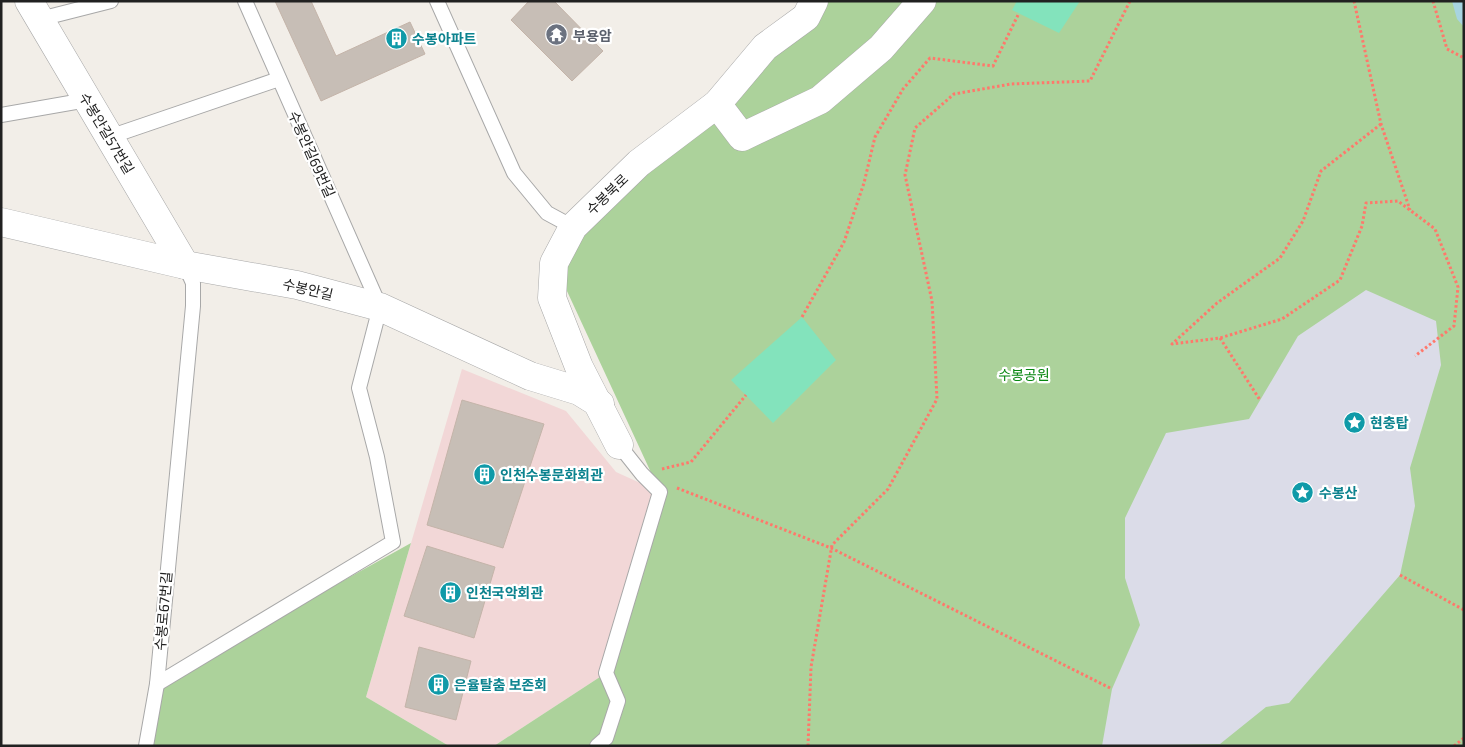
<svg xmlns="http://www.w3.org/2000/svg" width="1465" height="747" font-family="'Exo 2','Noto Sans KR',sans-serif">
	<style>
		.commercial { fill: #f2d7d7 }
		.forest { fill: #acd29b }
		.pitch { fill: #83e3bc }
		.plaza { fill: #dbdce8 }
		.water { fill: #a7d4e0 }
		.building { fill: #c7beb6; stroke: #c4b4a9 }
		.lines { fill: none; stroke-linecap: round; stroke-linejoin: round }
		.lane-casing { stroke: #a8a8a8; stroke-width: 16 }
		.street-casing { stroke: #a8a8a8; stroke-width: 29 }
		.path { stroke: #ff786b; stroke-width: 3; stroke-dasharray: 2.5 2.5; stroke-linecap: butt }
		.lane { stroke: #fff; stroke-width: 14 }
		.street { stroke: #fff; stroke-width: 28 }
		.labels { text-anchor: middle; dominant-baseline: central; stroke-width: 4.5; stroke-linejoin: round; paint-order: stroke }
		.worship-label { font-size: 14px; font-weight: bold; fill: #5b616d; stroke: #fff; text-anchor: start }
		.culture-label { font-size: 14px; font-weight: bold; fill: #0d838f; stroke: #fff; text-anchor: start }
		.street-label { font-size: 14px; fill: #212121; stroke: #fff }
		.park-label { font-size: 14px; fill: #078710; stroke: #fff }
	</style>
	<rect width="100%" height="100%" fill="#f2eee8"/>
	<path class="commercial" d="M462 369 566 411 616 472 660 492 606 673 494 746H449L366 697Z"/>
	<g class="forest">
		<path d="M814 1H1464V746H494L606 673 660 492 554 263Z"/>
		<path d="M411 543 366 697 449 746H149L157 684Z"/>
	</g>
	<g class="pitch">
		<path d="M1017 1H1080L1059 33 1012 10Z"/>
		<path d="M802 317 836 360 773 423 731 380Z"/>
	</g>
	<path class="plaza" d="M1366 290 1436 321 1441 365 1410 468 1415 506 1400 575 1289 703 1266 707 1220 744 1102 746 1112 689 1140 625 1125 578V518L1166 433 1249 419 1298 336Z"/>
	<path class="water" d="M1452 1H1464V27L1457 19Z"/>
	<g class="building">
		<path d="M275 1H311L336 56 410 22 425 54 321 101Z"/>
		<path d="M529 1H554L603 51 572 81 511 20Z"/>
		<path d="M462 400 544 424 503 548 427 525Z"/>
		<path d="M427 546 495 567 474 638 404 616Z"/>
		<path d="M419 647 471 661 456 720 405 707Z"/>
	</g>
	<g class="lines">
		<defs>
			<g id="lane">
				<path d="M437 1 514 173 547 213 573 227"/>
				<path d="M40 19 111 1"/>
				<path d="M1 115 87 100"/>
				<path d="M109 137 279 79"/>
				<path d="M157 684 393 542 377 457 359 388 380 307 245 1"/>
				<path d="M146 746 157 684 193 306V283L185 265"/>
				<path d="M597 746 606 738 618 701 606 673 660 492 642 474 619 445"/>
			</g>
			<g id="street">
				<path d="M29 1 185 265"/>
				<path d="M717 104 742 137 820 100 881 48 922 1"/>
				<path d="M1 222 185 265 297 285 380 307 530 376 579 391 600 404"/>
				<path d="M619 445 579 367 552 298 554 263 573 227 639 163 717 104 765 47 806 17 814 1"/>
			</g>
		</defs>
		<use href="#lane" class="lane-casing"/>
		<use href="#street" class="street-casing"/>
		<g class="path">
			<path d="M1354 1 1381 124 1410 210"/>
			<path d="M1433 1 1447 49 1464 58"/>
			<path d="M1381 124 1321 171 1303 221 1280 258 1217 303 1172 344 1220 338 1282 319 1340 280 1362 226 1366 203 1398 201 1435 229 1458 287 1454 326 1415 356"/>
			<path d="M802 317 844 242 864 183 875 137 903 89 930 58 993 66 1019 13"/>
			<path d="M1220 338 1260 400"/>
			<path d="M662 469 691 462 746 395"/>
			<path d="M677 488 831 548 1112 689"/>
			<path d="M1400 575 1464 610"/>
			<path d="M808 746 811 667 832 545 888 489 937 399 932 301 905 175 915 128 954 94 1011 84 1090 81 1130 1"/>
			<path d="M1454 746 1464 738"/>
		</g>
		<use href="#lane" class="lane"/>
		<use href="#street" class="street"/>
	</g>
	<defs>
		<symbol id="temple-disc" viewBox="-11 -11 22 22"><circle r="9.5" fill="#6b7280" stroke="#fff"/><path d="M0-6L5-2H3V0L6.5 2.5H4V6H1.5V3h-3V6H-4V2.5H-6.5L-3 0V-2H-5Z" fill="#fff"/></symbol>
		<symbol id="building-disc" viewBox="-11 -11 22 22"><circle r="9.5" fill="#0f9aa8" stroke="#fff"/><path d="M-4-6H4V6H1V3H-1V6H-4ZM-2.5-4.3h1.7v1.8h-1.7ZM.8-4.3h1.7v1.8H.8ZM-2.5-1h1.7V.8h-1.7ZM.8-1h1.7V.8H.8Z" fill="#fff"/></symbol>
		<symbol id="sight-disc" viewBox="-11 -11 22 22"><circle r="9.5" fill="#0f9aa8" stroke="#fff"/><path d="M0-6L1.8-2.2L6-1.7L2.9 1.2L3.7 5.4L0 3.3L-3.7 5.4L-2.9 1.2L-6-1.7L-1.8-2.2Z" fill="#fff"/></symbol>
	</defs>
	<g fill-rule="evenodd">
		<use href="#temple-disc" x="544" y="22" width="25" height="25"/>
		<use href="#building-disc" x="384" y="26" width="25" height="25"/>
		<use href="#sight-disc" x="1342" y="410" width="25" height="25"/>
		<use href="#building-disc" x="472" y="462" width="25" height="25"/>
		<use href="#sight-disc" x="1290" y="480" width="25" height="25"/>
		<use href="#building-disc" x="438" y="580" width="25" height="25"/>
		<use href="#building-disc" x="426" y="672" width="25" height="25"/>
	</g>
	<g class="labels">
		<g class="worship-label">
			<text x="573" y="35">부용암</text>
		</g>
		<g class="culture-label">
			<text x="412" y="38">수봉아파트</text>
			<text x="1370" y="422">현충탑</text>
			<text x="500" y="474">인천수봉문화회관</text>
			<text x="1319" y="492">수봉산</text>
			<text x="466" y="592">인천국악회관</text>
			<text x="454" y="684">은율탈춤 보존회</text>
		</g>
		<g class="street-label">
			<text transform="translate(107 133) rotate(59)">수봉안길57번길</text>
			<text transform="translate(312 154) rotate(66)">수봉안길69번길</text>
			<text transform="translate(607 194) rotate(-44)">수봉북로</text>
			<text transform="translate(308 289) rotate(13)">수봉안길</text>
			<text transform="translate(163 611) rotate(-85)">수봉로67번길</text>
		</g>
		<g class="park-label">
			<text x="1024" y="374">수봉공원</text>
		</g>
	</g>
	<rect width="1465" height="747" fill="none" stroke="#212121" stroke-width="5"/>
</svg>
